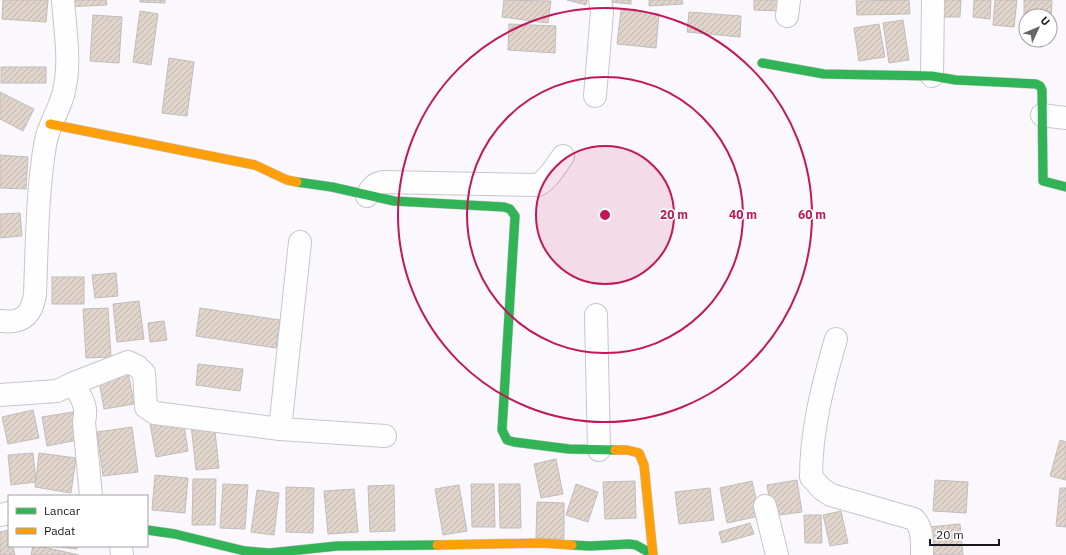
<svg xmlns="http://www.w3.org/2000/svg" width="1066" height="555" font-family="'IBM Plex Sans',sans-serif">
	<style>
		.building { fill: url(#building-hatch); stroke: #c1bdbc }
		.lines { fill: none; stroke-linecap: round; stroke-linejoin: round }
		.street-casing { stroke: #c7c5ca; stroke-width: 24 }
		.fast-casing { stroke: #c7c5ca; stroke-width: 10 }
		.slow-casing { stroke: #c7c5ca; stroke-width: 10 }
		.street { stroke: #fefeff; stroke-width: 22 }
		.fast { stroke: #30b455; stroke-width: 9 }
		.slow { stroke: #ff9f0a; stroke-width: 9 }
		.ring { fill: none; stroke: #c2185b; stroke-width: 2 }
		.centre { fill: #c2185b; stroke: #fff; stroke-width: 2 }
		.ring-label { font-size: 12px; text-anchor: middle; font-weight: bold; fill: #c2185b; stroke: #fff; stroke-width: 3; stroke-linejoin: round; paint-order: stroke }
	</style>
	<defs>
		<pattern id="building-hatch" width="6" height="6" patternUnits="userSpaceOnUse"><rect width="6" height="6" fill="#e0d4cb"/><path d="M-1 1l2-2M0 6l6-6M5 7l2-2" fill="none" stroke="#c0b5ae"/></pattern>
	</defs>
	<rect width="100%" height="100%" fill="#faf8fc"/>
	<g class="building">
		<path d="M3 0H48L46 22 2 19Z"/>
		<path d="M64 0H106L107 5 64 7Z"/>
		<path d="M140 0H165V3L140 2Z"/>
		<path d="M504 0 551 1 548 23 502 17Z"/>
		<path d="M567 0H587L586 5Z"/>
		<path d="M608 0H631V4L608 2Z"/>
		<path d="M649 0H682L683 4 649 6Z"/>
		<path d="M754 0H781V11L754 10Z"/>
		<path d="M909 0 910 14 857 15 856 1Z"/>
		<path d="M937 0H961L960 17H937Z"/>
		<path d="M974 0H991L990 19 973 17Z"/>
		<path d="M995 0H1017L1014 27 993 25Z"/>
		<path d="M1024 0H1052L1051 25H1050V16H1026V25H1024Z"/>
		<path d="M621 10 659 14 656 48 617 44Z"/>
		<path d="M140 11 158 14 151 65 133 62Z"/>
		<path d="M689 12 741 16 740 37 687 32Z"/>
		<path d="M93 15 122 17 119 63 90 61Z"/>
		<path d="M903 20 909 60 889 63 883 23Z"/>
		<path d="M509 24 556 26 555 53 508 50Z"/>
		<path d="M879 24 885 57 859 61 854 28Z"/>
		<path d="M169 58 194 62 187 116 162 113Z"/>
		<rect x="1" y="67" width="45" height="16"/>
		<path d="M0 92 34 109 23 131 0 119Z"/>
		<path d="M0 155 28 157 26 189 0 188Z"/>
		<path d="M20 213 22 236 0 238V214Z"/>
		<path d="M116 273 118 296 95 298 92 275Z"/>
		<rect x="52" y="277" width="32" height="27"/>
		<path d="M139 301 144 339 117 342 113 304Z"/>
		<path d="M108 308 111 357 86 358 83 309Z"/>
		<path d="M200 308 280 320 276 348 196 336Z"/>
		<path d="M164 321 167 340 150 342 148 323Z"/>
		<path d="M198 364 243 369 240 391 196 385Z"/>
		<path d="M128 371 134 404 104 409 98 376Z"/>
		<path d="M33 410 39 438 8 444 2 417Z"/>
		<path d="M73 412 78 440 47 446 42 417Z"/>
		<path d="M183 419 188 451 156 457 150 424Z"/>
		<path d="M214 423 219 468 196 470 191 425Z"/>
		<path d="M132 427 138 472 103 476 97 432Z"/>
		<path d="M1060 440 1066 442V480L1050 476Z"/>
		<path d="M33 453 36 482 11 485 8 455Z"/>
		<path d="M39 453 76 458 71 493 35 487Z"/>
		<path d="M556 459 563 494 541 498 534 464Z"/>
		<path d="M155 475 188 478 185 513 152 510Z"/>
		<path d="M193 479H216L215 525H192Z"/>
		<path d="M797 480 802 512 772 516 767 485Z"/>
		<path d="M935 480 968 482 966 513 933 511Z"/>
		<path d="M635 481 636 518 605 519 603 482Z"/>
		<path d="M752 481 760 516 727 523 720 488Z"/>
		<path d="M223 484 248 485 245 529 220 528Z"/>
		<path d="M471 484H494L495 527H472Z"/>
		<path d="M499 484H520L521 528H500Z"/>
		<path d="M576 484 598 492 588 522 566 515Z"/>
		<path d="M394 485 395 531 370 532 368 486Z"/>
		<path d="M459 485 467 531 443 535 435 489Z"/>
		<path d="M286 487 314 488 313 533 286 532Z"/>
		<path d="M710 488 714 520 679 524 675 492Z"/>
		<path d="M1060 488H1066V527L1056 526Z"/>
		<path d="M354 489 358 532 328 534 324 491Z"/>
		<path d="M257 490 279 493 274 535 251 532Z"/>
		<path d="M537 502 564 503V539L536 538Z"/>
		<path d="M841 511 848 543 830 546 823 515Z"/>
		<path d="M804 515H821L822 543H805Z"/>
		<path d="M750 523 754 534 722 543 719 532Z"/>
		<path d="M960 524 963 555H933L929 527Z"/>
		<path d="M9 530V546H13L15 555H0V532Z"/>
		<path d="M33 546H39L79 555H31Z"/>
		<path d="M50 546H77V549Z"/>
	</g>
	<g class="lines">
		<defs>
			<g id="street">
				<path d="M787 16 789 0"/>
				<path d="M932 76 933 0"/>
				<path d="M595 96 602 12 600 0"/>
				<path d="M1042 115 1066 118"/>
				<path d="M367 196C371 187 374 184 383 182L538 185C549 179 555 167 563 156"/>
				<path d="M596 315 599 450"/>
				<path d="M0 321C22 324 32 315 35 294 37 244 37 194 45 145 48 125 60 110 64 91 71 62 65 30 63 0"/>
				<path d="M836 339C823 384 811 430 811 477L822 489 831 495 914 519C923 528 922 542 922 555"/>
				<path d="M74 383 128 362 137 366 144 373 146 407 155 413 280 429 385 436"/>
				<path d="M0 395 57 391 74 383C81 399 88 404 84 422L91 496"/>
				<path d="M280 429 300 242"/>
				<path d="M765 506 777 555"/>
				<path d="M0 515 9 513"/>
				<path d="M121 546 122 555"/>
			</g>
			<g id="fast">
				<path d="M762 63 824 74 932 76 956 80 1036 84 1040 86 1042 90 1043 181 1066 187"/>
				<path d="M297 182 332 187 394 201 504 207 510 209 515 216 502 430 507 440 514 442 569 449 615 450"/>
				<path d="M147 530 175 534 245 551 270 553 337 546 437 545"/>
				<path d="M572 545 590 546 629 544 636 545 652 554"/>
			</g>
			<g id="slow">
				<path d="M50 124 255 165 287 180 297 182"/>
				<path d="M615 450H627L639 453 644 465 653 555"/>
				<path d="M437 545 541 543 572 545"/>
			</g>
		</defs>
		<use href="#street" class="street-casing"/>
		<use href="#fast" class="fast-casing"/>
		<use href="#slow" class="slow-casing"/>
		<use href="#street" class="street"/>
		<use href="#fast" class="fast"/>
		<use href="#slow" class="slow"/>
	</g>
	<circle cx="605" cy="215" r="69" fill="#c2185b" fill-opacity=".12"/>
	<g class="ring">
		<circle cx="605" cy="215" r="69"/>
		<circle cx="605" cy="215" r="138"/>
		<circle cx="605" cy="215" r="207"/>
	</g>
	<circle cx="605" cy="215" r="6" class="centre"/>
	<g class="ring-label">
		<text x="674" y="219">20 m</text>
		<text x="743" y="219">40 m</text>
		<text x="812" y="219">60 m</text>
	</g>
	<rect x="8" y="495" width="140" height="52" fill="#ffffff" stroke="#a3a1a4"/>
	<rect x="16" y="508" width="20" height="6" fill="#30b455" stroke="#a3a1a4"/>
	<text x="44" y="515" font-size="12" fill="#19151c">Lancar</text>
	<rect x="16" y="528" width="20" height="6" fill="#ff9f0a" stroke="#a3a1a4"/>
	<text x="44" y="535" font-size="12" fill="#19151c">Padat</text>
	<g transform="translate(1038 28) rotate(46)"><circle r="19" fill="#ffffff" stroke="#a3a1a4"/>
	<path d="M0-3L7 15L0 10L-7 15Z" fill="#68646a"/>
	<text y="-6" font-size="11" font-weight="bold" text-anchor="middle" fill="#19151c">U</text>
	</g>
	<path d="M930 539v6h69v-6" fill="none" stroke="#19151c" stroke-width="2"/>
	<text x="936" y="539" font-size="12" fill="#19151c" stroke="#ffffff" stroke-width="3" paint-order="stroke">20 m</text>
</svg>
